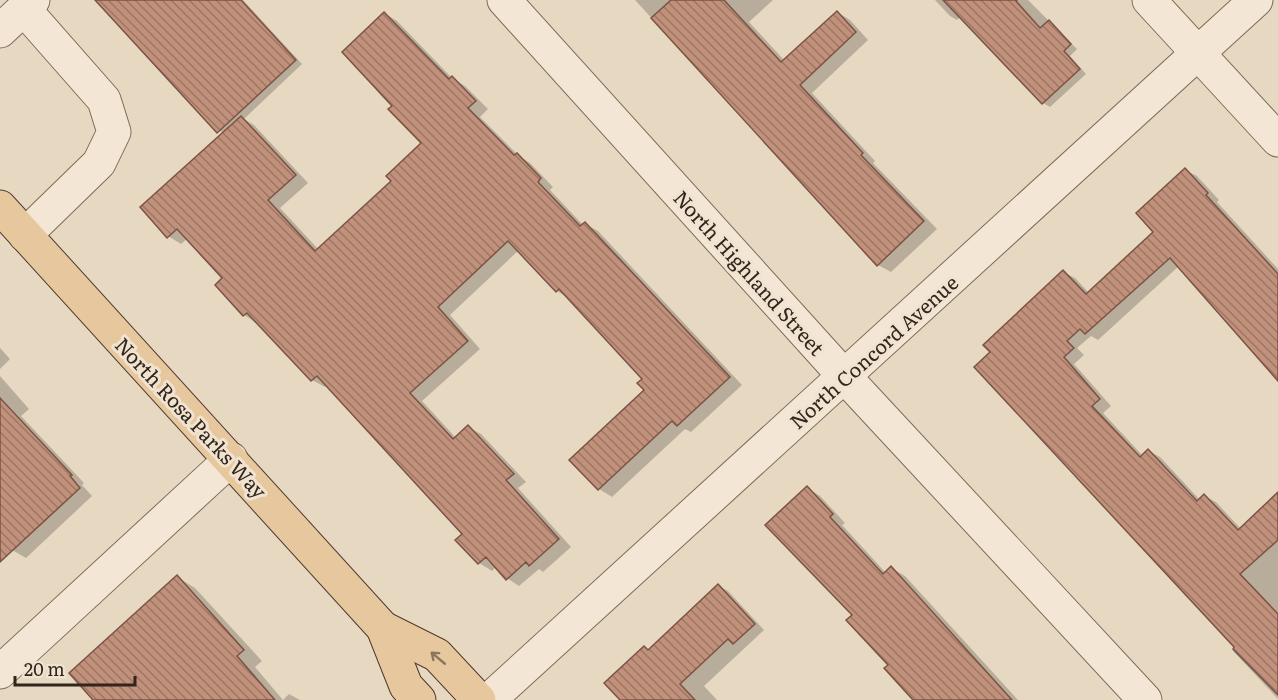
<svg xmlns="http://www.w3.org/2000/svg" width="1278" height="700" font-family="Literata,serif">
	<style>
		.shadow { fill: #0003 }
		.building { fill: url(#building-back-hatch); stroke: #7b5344; stroke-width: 1.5 }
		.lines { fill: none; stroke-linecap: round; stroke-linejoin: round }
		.minor-casing { stroke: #7f6a5b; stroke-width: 35 }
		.major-casing { stroke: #4d3a2f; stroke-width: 35 }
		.minor { stroke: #f4e6d4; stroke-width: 33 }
		.major { stroke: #e7c79e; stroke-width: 33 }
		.oneway { stroke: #8c765e }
		.labels { text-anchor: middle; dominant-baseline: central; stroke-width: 6; stroke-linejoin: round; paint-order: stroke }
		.street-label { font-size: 20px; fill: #31251e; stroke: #f0e3d0 }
	</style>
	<defs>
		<pattern id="building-back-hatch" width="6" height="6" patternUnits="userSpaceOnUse" patternTransform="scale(1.5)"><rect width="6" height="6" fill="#c1917c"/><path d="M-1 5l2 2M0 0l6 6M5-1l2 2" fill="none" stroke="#9d7665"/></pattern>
	</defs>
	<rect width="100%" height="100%" fill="#e7d8c2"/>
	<g class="shadow">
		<path d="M107 0H243L302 64 244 119 254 125 308 183 280 208 319 250 393 181 423 143 394 106 384 13 397 21 452 78 465 86 488 109 480 117 519 156 530 163 553 187 550 190 583 225 585 224 598 231 742 385 691 432 685 429 612 497 599 489 646 390 644 379 568 298 557 291 519 250 450 315 480 349 422 401 456 438 468 427 481 434 526 482 518 488 571 547 543 572 539 569 519 586 507 578 496 567 492 571 479 563 464 534 328 385 325 387 312 380 257 323 244 315 217 285 225 278 188 238 181 244 168 236 223 134 102 5Z"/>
		<path d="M635 0H773L749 22 784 60 837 12 850 20 868 40 812 93 875 161 873 163 937 229 891 272 878 265Z"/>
		<path d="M935 0H1028L1077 49 1070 56 1086 74 1050 107 1043 103 961 16 957 20 950 16Z"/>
		<path d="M1185 170 1197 176 1219 200 1217 202 1278 269V379L1179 266 1098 340 1091 336 1077 348 1084 355 1074 364 1111 406 1103 413 1143 456 1149 451 1160 457 1200 500 1204 496 1216 502 1241 529 1278 497V699L1233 651 1237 647 992 352 1063 272 1075 278 1089 293 1155 232Z"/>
		<path d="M0 348 10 359 0 369Z"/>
		<path d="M0 376 29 409 21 416 84 483 82 485 92 496 26 558 12 550 0 536Z"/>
		<path d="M807 488 820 496 845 523 842 525 886 573 891 568 905 576 1018 700H915L854 615Z"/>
		<path d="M177 577 195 588 262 661 255 667 283 700 289 694 300 700H95Z"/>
		<path d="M718 586 728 591 764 630 704 686 717 700H621L645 648 649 650Z"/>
	</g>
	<g class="building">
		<path d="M95 0H241L296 60 217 133Z"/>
		<path d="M671 0H724L781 62 837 11 856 32 800 85 863 153 861 155 924 221 877 266 651 18Z"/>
		<path d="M943 0H1017L1016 1 1040 28 1049 20 1071 44 1064 51 1080 69 1042 104Z"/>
		<path d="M384 12 449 79 452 76 476 101 468 108 514 155 517 153 541 178 538 182 580 226 585 222 730 377 677 426 672 421 598 490 569 460 644 390 637 383 642 379 559 289 556 292 508 241 438 307 468 341 410 393 453 439 468 425 514 474 506 480 559 539 529 566 526 562 506 580 486 557 478 564 455 540 462 534 317 376 311 381 247 313 243 316 215 285 222 278 177 229 167 238 140 207 241 116 296 175 268 200 315 251 391 181 386 176 421 143 388 109 392 106 342 52Z"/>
		<path d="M1185 168 1208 193 1206 195 1278 274V381L1170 258 1085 334 1080 329 1067 341 1074 348 1064 357 1100 399 1092 406 1140 457 1148 449 1197 501 1204 494 1238 530 1278 492V540L1240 574 1278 614V695L1233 649 1234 647 974 367 990 352 983 345 1063 270 1086 294 1153 232 1136 213Z"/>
		<path d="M0 398 72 475 70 476 80 488 0 562Z"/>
		<path d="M807 486 833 514 830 517 883 574 891 566 1012 700H913L884 668 888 665 846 620 852 615 765 525Z"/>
		<path d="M177 575 244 650 237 656 275 700H93L69 673Z"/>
		<path d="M718 584 755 624 733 644 728 639 680 684 695 700H620L604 683 644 646 648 650Z"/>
	</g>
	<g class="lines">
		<defs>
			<g id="minor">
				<path d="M504 0 845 377 1145 700"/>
				<path d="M1149 0 1278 140"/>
				<path d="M24 9 104 100 114 132 99 163 25 235"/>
				<path d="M0 31 33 0"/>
				<path d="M0 672 231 459"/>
				<path d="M489 700 1256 0"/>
			</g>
			<g id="major">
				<path d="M0 207 383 628 406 686 419 700"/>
				<path d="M383 628 437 655 479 700"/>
			</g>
		</defs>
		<use href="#minor" class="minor-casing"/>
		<use href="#major" class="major-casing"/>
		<use href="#minor" class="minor"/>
		<use href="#major" class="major"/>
	</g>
	<defs><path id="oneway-shaft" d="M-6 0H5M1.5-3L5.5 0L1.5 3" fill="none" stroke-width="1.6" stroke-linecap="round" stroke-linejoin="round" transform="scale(1.5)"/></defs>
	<use class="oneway" href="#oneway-shaft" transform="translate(438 658) rotate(-140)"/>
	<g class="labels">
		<g class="street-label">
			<text transform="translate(750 272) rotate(48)">North Highland Street</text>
			<text transform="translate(873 351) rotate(-42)">North Concord Avenue</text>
			<text transform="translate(192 417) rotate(47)">North Rosa Parks Way</text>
		</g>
	</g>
	<path d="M15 676v9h120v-9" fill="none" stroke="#31251e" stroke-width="3"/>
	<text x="24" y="676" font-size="18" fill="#31251e" stroke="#f0e3d0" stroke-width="4.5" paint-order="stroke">20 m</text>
</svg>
